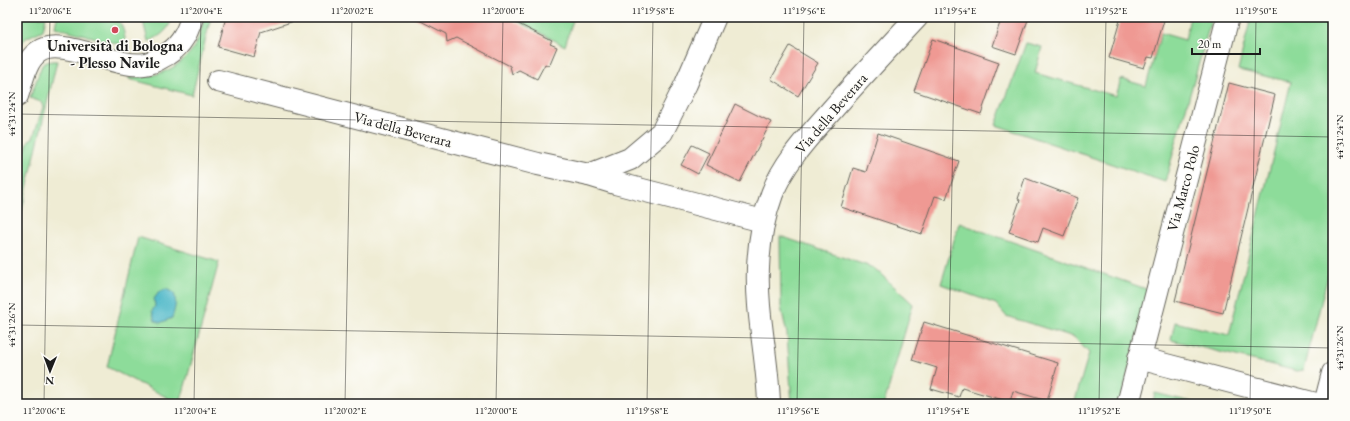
<svg xmlns="http://www.w3.org/2000/svg" width="1350" height="421" font-family="'EB Garamond',serif">
	<style>
		.green { fill: #8ddc9a; stroke: #547c5b }
		.water { fill: #4bb7c8; stroke: #346a72 }
		.building { fill: #ef9993 }
		.lines { fill: none; stroke-linecap: round; stroke-linejoin: round }
		.minor-casing { stroke: #66655c; stroke-width: 24 }
		.major-casing { stroke: #66655c; stroke-width: 24 }
		.minor { stroke: #fff; stroke-width: 22 }
		.major { stroke: #fff; stroke-width: 22 }
		.ticks { fill: none; stroke: #1c1c1c; stroke-width: 1; stroke-opacity: 0.45 }
		.poi-dot { fill: #d1495b; stroke: #fdfcf7; stroke-width: 1.5 }
		.labels { text-anchor: middle; dominant-baseline: central; stroke-width: 3; stroke-linejoin: round; paint-order: stroke }
		.poi-label { font-size: 15px; font-weight: bold; fill: #1c1c1c; stroke: #fdfcf7 }
		.street-label { font-size: 15px; fill: #1c1c1c; stroke: #fdfcf7 }
		.neatline { fill: none; stroke: #1c1c1c; stroke-width: 1.5 }
		.ticks-label { font-size: 10px; text-anchor: middle; fill: #1c1c1c }
	</style>
	<rect width="100%" height="100%" fill="#fdfcf7"/>
	<filter id="ink" filterUnits="userSpaceOnUse"><feTurbulence type="fractalNoise" baseFrequency=".025" numOctaves="2"/><feDisplacementMap in="SourceGraphic" scale="8" xChannelSelector="R" yChannelSelector="G"/><feConvolveMatrix kernelMatrix="1 2 1 2 8 2 1 2 1" color-interpolation-filters="sRGB"/></filter>
	<filter id="wash" filterUnits="userSpaceOnUse"><feTurbulence type="fractalNoise" baseFrequency=".012" numOctaves="4" result="noise"/><feDisplacementMap in="SourceGraphic" scale="16" xChannelSelector="R" yChannelSelector="G"/><feGaussianBlur stdDeviation="0.9" result="paint"/><feColorMatrix in="noise" values="0 0 0 0 0 0 0 0 0 0 0 0 0 0 0 0 0 1.4 0 .05"/><feComposite in="paint" operator="in"/></filter>
	<g filter="url(#wash)">
		<rect width="100%" height="100%" fill="#efecd4"/>
		<g class="green">
			<path d="M17 17H46L43 30 26 38 17 48Z"/>
			<path d="M57 17C70 17 111 14 119 22 124 26 125 39 126 46L55 27Z"/>
			<path d="M142 17H155L171 21C168 31 158 38 148 41Z"/>
			<path d="M204 17H211L192 95 129 79V77C156 79 182 68 196 44 200 36 202 26 204 17Z"/>
			<path d="M510 17H574L565 46Z"/>
			<path d="M1190 17H1212L1165 182 996 125 1026 43 1042 47 1035 73 1116 96 1121 79 1146 86 1161 33 1185 40Z"/>
			<path d="M1251 17H1314L1333 22V256L1304 370 1297 371 1171 340 1175 322 1229 335 1291 82 1238 70Z"/>
			<path d="M52 61H57L17 231V175L29 140 33 138 43 107 41 102 30 98 42 65 46 62Z"/>
			<path d="M959 223 1149 290 1120 404H1074L1089 353 1074 337 1006 316 996 304 941 284Z"/>
			<path d="M780 236 874 268 913 304 884 404H792L787 334 781 307Z"/>
			<path d="M138 237 219 262 180 404 107 367Z"/>
			<path d="M1155 393 1200 404H1152Z"/>
		</g>
		<path class="water" d="M166 289 174 293C177 302 175 309 172 318L160 323 155 320 152 311 155 306 154 299 159 292Z"/>
		<g id="blocks">
			<g class="building">
				<path d="M226 17H297V20L261 32 254 57 218 47Z"/>
				<path d="M413 17H505L552 41 550 44 557 47 549 66 545 64 537 79 519 70 512 74 510 66 456 38 447 42 446 34Z"/>
				<path d="M1002 17H1029L1016 54 992 46Z"/>
				<path d="M1121 17H1165L1153 58 1148 57 1144 68 1109 58Z"/>
				<path d="M933 39 999 62 981 114 914 91Z"/>
				<path d="M790 46 818 63 798 96 771 79Z"/>
				<path d="M1229 83 1275 95 1223 313 1175 301Z"/>
				<path d="M735 104 771 122 740 182 706 165Z"/>
				<path d="M878 133 959 161 946 199 935 196 922 234 841 207 853 168 866 172Z"/>
				<path d="M692 145 709 153 698 174 681 165Z"/>
				<path d="M1025 178 1078 198 1064 236 1043 228 1038 242 1009 232 1020 200 1018 199Z"/>
				<path d="M924 322 1058 363 1047 401 1013 391 1010 402 962 388 959 397 931 389 937 368 912 360Z"/>
			</g>
		</g>
	</g>
	<g filter="url(#ink)">
		<use href="#blocks" fill-opacity="0" stroke="#66655c" stroke-width="1"/>
		<g class="lines">
			<defs>
				<g id="minor">
					<path d="M218 81 538 164 589 175 630 159 662 132 686 84 715 17"/>
					<path d="M17 96C22 82 25 61 38 52 60 35 116 69 145 64 151 63 157 60 162 57 179 49 187 35 192 17"/>
					<path d="M589 175 615 183 763 221"/>
					<path d="M1139 358 1316 404"/>
					<path d="M769 404C768 359 756 314 758 268 759 243 763 218 772 194 784 162 809 136 831 111 859 79 888 48 917 17"/>
					<path d="M1128 404 1228 17"/>
				</g>
				<path id="major" d="M1325 404 1333 373"/>
			</defs>
			<use href="#minor" class="minor-casing"/>
			<use href="#major" class="major-casing"/>
			<use href="#minor" class="minor"/>
			<use href="#major" class="major"/>
		</g>
	</g>
	<path class="ticks" d="M17 114 1333 137M17 325 1333 348M44 404 50 17M194 404 201 17M345 404 352 17M496 404 503 17M647 404 653 17M797 404 804 17M948 404 955 17M1099 404 1106 17M1250 404 1256 17"/>
	<circle class="poi-dot" cx="115" cy="30" r="4"/>
	<g class="labels">
		<g class="poi-label">
			<text x="115" y="45">Università di Bologna<tspan x="115" dy="17">- Plesso Navile</tspan></text>
		</g>
		<g class="street-label">
			<text transform="translate(831 113) rotate(-49)">Via della Beverara</text>
			<text transform="translate(403 129) rotate(15)">Via della Beverara</text>
			<text transform="translate(1183 188) rotate(-75)">Via Marco Polo</text>
		</g>
	</g>
	<rect width="1350" height="421" fill="none" stroke="#fdfcf7" stroke-width="44"/>
	<g transform="translate(50 371) rotate(181)" stroke="#fdfcf7" stroke-width="3" paint-order="stroke">
	<path d="M0-3L7 15L0 10L-7 15Z" fill="#1c1c1c"/>
	<text y="-6" font-size="11" font-weight="bold" text-anchor="middle" fill="#1c1c1c">N</text>
	</g>
	<path d="M1192 48v6h68v-6" fill="none" stroke="#1c1c1c" stroke-width="2"/>
	<text x="1198" y="48" font-size="12" fill="#1c1c1c" stroke="#fdfcf7" stroke-width="3" paint-order="stroke">20 m</text>
	<rect x="22" y="22" width="1306" height="377" class="neatline"/>
	<g class="ticks-label">
		<text x="50" y="14">11°20'06"E</text>
		<text x="201" y="14">11°20'04"E</text>
		<text x="352" y="14">11°20'02"E</text>
		<text x="503" y="14">11°20'00"E</text>
		<text x="653" y="14">11°19'58"E</text>
		<text x="804" y="14">11°19'56"E</text>
		<text x="955" y="14">11°19'54"E</text>
		<text x="1106" y="14">11°19'52"E</text>
		<text x="1256" y="14">11°19'50"E</text>
		<text transform="translate(11 114) rotate(-90)" y="4">44°31'24"N</text>
		<text transform="translate(1339 137) rotate(-90)" y="4">44°31'24"N</text>
		<text transform="translate(11 325) rotate(-90)" y="4">44°31'26"N</text>
		<text transform="translate(1339 348) rotate(-90)" y="4">44°31'26"N</text>
		<text x="44" y="414">11°20'06"E</text>
		<text x="195" y="414">11°20'04"E</text>
		<text x="345" y="414">11°20'02"E</text>
		<text x="496" y="414">11°20'00"E</text>
		<text x="647" y="414">11°19'58"E</text>
		<text x="798" y="414">11°19'56"E</text>
		<text x="948" y="414">11°19'54"E</text>
		<text x="1099" y="414">11°19'52"E</text>
		<text x="1250" y="414">11°19'50"E</text>
	</g>
</svg>
